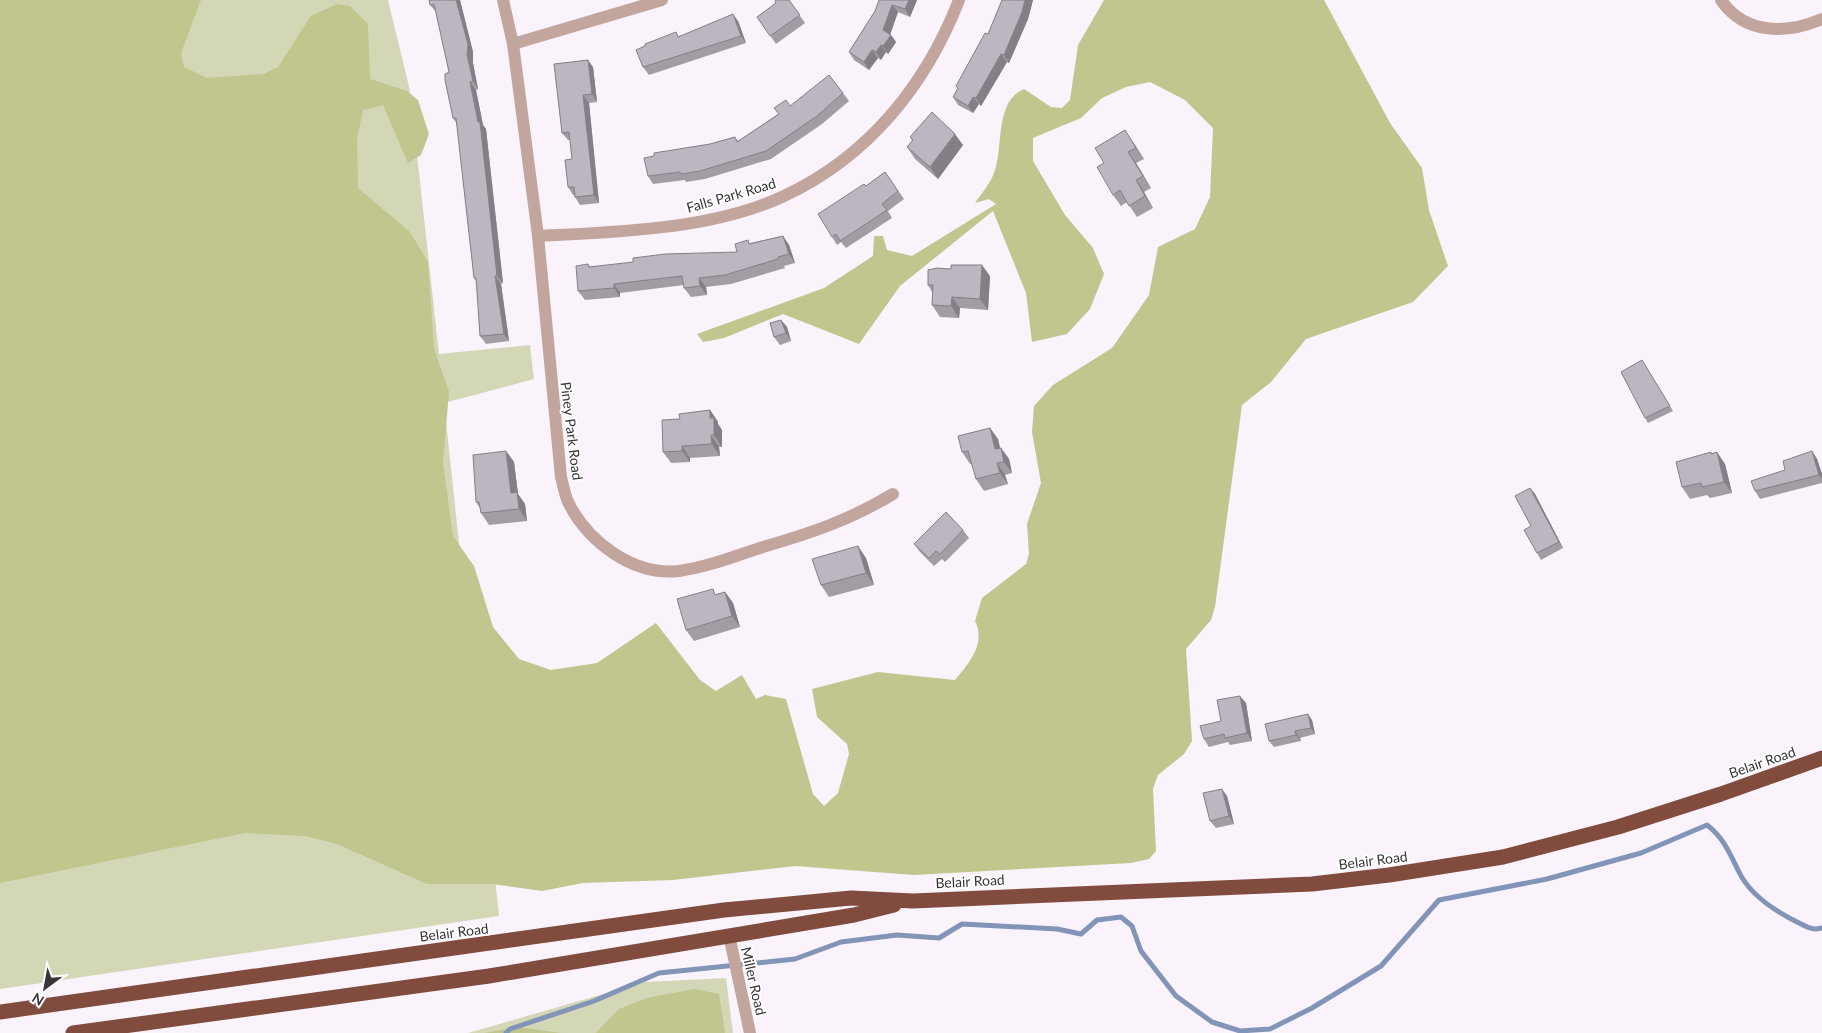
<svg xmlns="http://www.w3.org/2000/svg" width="1822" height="1033" font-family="Lato,sans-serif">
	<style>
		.green { fill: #d3d7b5 }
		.forest { fill: #c0c68d }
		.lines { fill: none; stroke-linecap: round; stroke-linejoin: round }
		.stream { stroke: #8294b8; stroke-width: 5 }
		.street { stroke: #c2a69e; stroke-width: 12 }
		.highway { stroke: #814c3d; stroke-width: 15 }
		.wall { fill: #a39ca4 }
		.shaded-wall { fill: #847f86 }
		.building { fill: #bdb5bf; stroke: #847f86 }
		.labels { text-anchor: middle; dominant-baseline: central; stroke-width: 4; stroke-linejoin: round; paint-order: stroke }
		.street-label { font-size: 14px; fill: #383539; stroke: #fff }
	</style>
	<rect width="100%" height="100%" fill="#faf3fc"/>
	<g class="green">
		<path d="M0 0H388L410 91 439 354 530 345 534 379 444 403 499 916 0 989Z"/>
		<path d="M726 978 733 1033H468L645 982Z"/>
	</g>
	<g class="forest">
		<path d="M0 0H201L181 53 184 67 207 78 263 74 278 67 311 16 337 4 350 6 368 24 370 79 407 91 418 100 429 134 421 155 408 163 383 105 363 110 357 139 358 188 410 232 428 262 434 348 449 392 443 463 453 536 474 566 493 627 519 659 551 670 597 663 656 623 700 680 716 691 742 675 756 699 765 695 786 699 813 794 824 806 838 793 849 754 847 744 817 717 812 689 878 672 955 680C969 663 986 644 975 621L982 598 1026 564 1029 554 1027 524 1041 483 1032 432 1034 406 1053 385 1112 348 1149 295 1158 247 1195 229 1210 197 1213 128 1185 100 1150 82 1126 87 1102 98 1081 118 1033 138V161L1065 215 1093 248 1104 274 1090 309 1067 334 1032 342 1026 293 993 211 900 286 859 344 783 314 724 338 703 342 697 334 824 288 873 256 874 236H883L887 250 912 256 996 204 989 199 975 203C981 194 990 184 994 173 1004 147 994 102 1024 89L1051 107 1062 108 1070 100 1078 45 1104 0H1324L1390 123 1422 168 1429 210 1448 266 1413 302 1306 339 1271 382 1242 405 1215 607 1211 620 1186 649 1192 741 1184 754 1158 775 1153 789 1156 851 1149 859 1131 863 914 875 795 866 673 880 583 883 542 891 492 884H427L337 844 305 836 245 833 0 883Z"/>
		<path d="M694 989 719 994 725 1033H596L619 1009 647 998Z"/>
		<path d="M518 1027 561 1033H484Z"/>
	</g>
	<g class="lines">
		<path class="stream" d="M506 1033 510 1029 594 1001 659 973 795 959 841 942 897 935 939 938 962 924 1057 929 1081 934 1097 920 1121 917 1132 926 1141 951 1176 996 1212 1022 1240 1031 1270 1029 1312 1008 1381 966 1439 900 1547 879 1641 853 1707 825C1724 838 1730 854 1739 872 1750 895 1775 911 1797 922 1806 926 1812 931 1822 928"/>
		<g class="street">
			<path d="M503 0 513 44 538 236 561 477C563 485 565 495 568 502 588 542 633 576 679 571 708 567 735 556 763 547 811 533 850 520 893 494"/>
			<path d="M1721 0C1745 35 1787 34 1822 19"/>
			<path d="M513 44 662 0"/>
			<path d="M538 236C616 232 712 230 784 196 868 157 926 85 959 0"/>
			<path d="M729 935 750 1033"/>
		</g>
		<g class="highway">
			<path d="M0 1012 724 910 851 898 913 901 1312 884 1389 875 1503 857 1618 827 1721 794 1822 758"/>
			<path d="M73 1033 489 976 854 915 894 905"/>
		</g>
	</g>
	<g class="wall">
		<path d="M460 0 473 52V63L478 89 476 90 483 125 486 129 503 283 501 284 509 341 486 344 480 336 477 282 474 278 457 124 453 118 449 72 436 12 430 5Z"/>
		<path d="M789 0 805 23 776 44 757 17 776 3Z"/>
		<path d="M879 0H917L910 17 898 12 890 34 896 42 888 54 886 52 881 60 878 58 869 70 854 60 849 52 875 11Z"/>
		<path d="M1002 0H1033L1028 19 1009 63 1007 62 981 106 979 104 973 113 958 105 953 97 958 89 956 86 988 34Z"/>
		<path d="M738 21 746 43 649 75 643 67 679 36Z"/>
		<path d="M593 67 597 102 589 103 599 203 580 205 575 197 574 195H573L568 187 572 159 570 140H568L562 133Z"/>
		<path d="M843 93 849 101 822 124 771 159 705 179 686 182 685 180 653 184 648 176 710 144 735 137 738 141 790 106Z"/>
		<path d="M910 137 963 145 938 179 915 159 907 147 912 141Z"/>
		<path d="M1133 142 1144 159 1136 163 1151 188 1144 192 1153 208 1137 217 1127 202 1121 206 1113 195 1104 163Z"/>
		<path d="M885 172 904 199 888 211 892 218 846 248 841 242 837 245 832 237 866 186Z"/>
		<path d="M783 236 789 245 795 263 784 266 785 268 731 284 706 287 707 295 691 297 684 288V285L620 293V297L585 300 578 291 588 264 590 267 737 252 750 243Z"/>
		<path d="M990 276 988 310 960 308 959 318 940 317 932 305V292L928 285Z"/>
		<path d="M781 320 787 327 791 341 780 345 774 337Z"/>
		<path d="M1645 365 1673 411 1648 423 1645 418Z"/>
		<path d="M710 410 718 422V424L722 430V447H719L720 456 690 458V462L671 463 663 452 680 419Z"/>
		<path d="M990 428 998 439 1000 448H1001L1009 459 1012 473 1005 475 1008 484 984 491 976 479 972 463 970 464 962 452Z"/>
		<path d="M506 451 514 462 518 494 525 504 527 521 489 525 481 513 480 508 476 502Z"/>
		<path d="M1812 451 1817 459 1822 474V483L1760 499 1755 491Z"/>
		<path d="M1725 464 1732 493 1710 498 1707 495 1690 499 1682 487Z"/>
		<path d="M1530 488 1535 494 1563 548 1541 560 1537 553 1531 526Z"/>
		<path d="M963 530 969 538 945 562 942 559 934 566 920 552 914 544Z"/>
		<path d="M866 558 874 585 829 597 821 585Z"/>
		<path d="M725 592 733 603 740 627 694 641 686 630 717 594Z"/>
		<path d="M1246 703 1252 741 1230 745 1228 742 1209 747 1204 739 1221 721Z"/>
		<path d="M1312 720 1315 734 1300 738 1301 741 1274 747 1269 741Z"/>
		<path d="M1227 796 1234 824 1216 828 1210 821Z"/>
	</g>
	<g class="shaded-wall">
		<path d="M456 0H460L473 52V63L478 89 473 81Z"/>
		<path d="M909 0H917L910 17 905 9Z"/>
		<path d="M1025 0H1033L1028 19 1009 63 1004 55Z"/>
		<path d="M892 5 898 12 889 38 883 30Z"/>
		<path d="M733 14 738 21 746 43 741 36Z"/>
		<path d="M891 35 896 42 888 54 883 46Z"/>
		<path d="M881 45 886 52 881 60 876 52Z"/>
		<path d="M872 50 878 58 869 70 864 62Z"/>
		<path d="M1001 54 1007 62 981 106 976 98Z"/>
		<path d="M588 60 593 67 597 102 592 94Z"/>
		<path d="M470 82 476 90 483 125 486 129 503 283 497 276 478 122Z"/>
		<path d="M583 95 589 103 599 203 594 195Z"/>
		<path d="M973 97 979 104 973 113 968 106Z"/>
		<path d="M1125 130 1133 142 1144 159 1136 148Z"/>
		<path d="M955 134 963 145 938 179 930 167Z"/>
		<path d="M1128 152 1136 163 1151 188 1143 176Z"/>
		<path d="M1136 180 1144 192 1153 208 1145 196Z"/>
		<path d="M783 236 789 245 795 263 789 254Z"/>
		<path d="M982 265 990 276 988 310 980 299Z"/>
		<path d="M495 276 501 284 509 341 504 334Z"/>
		<path d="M699 278 706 287 707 295 700 286Z"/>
		<path d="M614 284 620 293V297L614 288Z"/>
		<path d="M952 297 960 308 959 318 951 306Z"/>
		<path d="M781 320 787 327 791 341 786 333Z"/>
		<path d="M710 410 718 422V424L722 430V447L714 435 710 418Z"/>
		<path d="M990 428 998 439 1003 461 995 449Z"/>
		<path d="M711 435 719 447 720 456 712 444Z"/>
		<path d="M682 446 690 458V462L682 451Z"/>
		<path d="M1001 448 1009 459 1012 473 1004 462Z"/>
		<path d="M506 451 514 462 518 494 525 504 527 521 519 509 511 493Z"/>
		<path d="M1812 451 1817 459 1822 474V479L1819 475Z"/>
		<path d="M1717 452 1725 464 1732 493 1724 482Z"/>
		<path d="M997 463 1005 475 1008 484 1000 473Z"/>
		<path d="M1530 488 1535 494 1563 548 1559 542Z"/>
		<path d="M858 546 866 558 874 585 866 573Z"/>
		<path d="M725 592 733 603 740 627 732 616Z"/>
		<path d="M1240 696 1246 703 1252 741 1247 733Z"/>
		<path d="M1308 714 1312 720 1315 734 1311 728Z"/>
		<path d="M1295 731 1300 738 1301 741 1296 735Z"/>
		<path d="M1222 789 1227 796 1234 824 1229 816Z"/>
	</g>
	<g class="building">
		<path d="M429 0H456L468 44 467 55 473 81 470 82 478 122H480L497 276H495L504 334 480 336 476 278H474L456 118H453L445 80V74L449 72 434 4 430 5Z"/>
		<path d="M776 0H789L800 15 770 36 757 17 776 3 775 1Z"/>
		<path d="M879 0H909L905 9 892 5 883 30 891 35 883 46 881 45 876 52 872 50 864 62 849 52 875 11Z"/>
		<path d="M1002 0H1025L1022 12 1004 55 1001 54 976 98 973 97 968 106 953 97 958 88 956 86 985 33 988 34Z"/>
		<path d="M733 14 741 36 643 67 636 50 645 46V44L676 32 678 37Z"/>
		<path d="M588 60 592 94 583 95 594 195 575 197 574 187H568L565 160 572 159 569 132 562 133 554 64Z"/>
		<path d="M829 75 843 93 817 116 766 151 700 171 681 174 680 172 648 176 644 158 654 156V153L710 144 735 137 737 142 779 114 774 108 786 100 790 106Z"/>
		<path d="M932 112 955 134 930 167 907 147 913 140 910 137Z"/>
		<path d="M1125 130 1136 148 1128 152 1143 176 1136 180 1145 196 1129 206 1120 190 1113 195 1097 167 1104 163 1095 148Z"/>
		<path d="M885 172 898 191 882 204 887 210 840 241 836 234 832 237 818 214 864 184 866 186Z"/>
		<path d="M783 236 789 254 778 257V259L725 275 699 278 700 286 684 288 682 276 614 284V288L578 291 576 266 588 264 589 267 633 262V258L665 254 737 252 735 244 748 240 749 244Z"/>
		<path d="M951 265H982L980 299 952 297 951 306 932 305 933 285H928V270L937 268 951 269Z"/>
		<path d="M781 320 786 333 774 337 770 323Z"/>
		<path d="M1642 360 1670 406 1645 418 1621 372Z"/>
		<path d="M710 410V418H714V435H711L712 444 682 446V451L663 452 662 420 680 419 679 414Z"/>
		<path d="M990 428 995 449 1001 448 1004 462 997 463 1000 473 976 479 968 451 962 452 958 436Z"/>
		<path d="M506 451 511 493 517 492 519 509 481 513 479 502H476L473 455Z"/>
		<path d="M1812 451 1819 475 1755 491 1751 481 1785 470 1783 461Z"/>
		<path d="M1711 452V454L1717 452 1724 482 1702 487 1701 483 1682 487 1676 462Z"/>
		<path d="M1530 488 1559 542 1537 553 1524 530 1531 526 1515 496Z"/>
		<path d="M946 512 963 530 940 554 936 551 929 558 914 544Z"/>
		<path d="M858 546 866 573 821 585 812 559Z"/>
		<path d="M713 589 715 595 725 592 732 616 686 630 677 599Z"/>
		<path d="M1240 696 1247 733 1225 738 1224 734 1204 739 1200 726 1221 721 1217 700Z"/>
		<path d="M1308 714 1311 728 1295 731 1296 735 1269 741 1265 724Z"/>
		<path d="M1222 789 1229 816 1210 821 1203 793Z"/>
	</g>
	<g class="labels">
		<g class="street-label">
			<text transform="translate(731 195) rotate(-16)">Falls Park Road</text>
			<text transform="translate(572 431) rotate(83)">Piney Park Road</text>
			<text transform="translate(1762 762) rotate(-19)">Belair Road</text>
			<text transform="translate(1373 860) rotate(-7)">Belair Road</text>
			<text transform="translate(970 881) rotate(-3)">Belair Road</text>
			<text transform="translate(454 932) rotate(-7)">Belair Road</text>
			<text transform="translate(754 981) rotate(77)">Miller Road</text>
		</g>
	</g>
	<g transform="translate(45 988) rotate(212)" stroke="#ffffff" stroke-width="4" paint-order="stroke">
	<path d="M0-4L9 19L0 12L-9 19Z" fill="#383539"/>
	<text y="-8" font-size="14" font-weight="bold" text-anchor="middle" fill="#383539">N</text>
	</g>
</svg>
